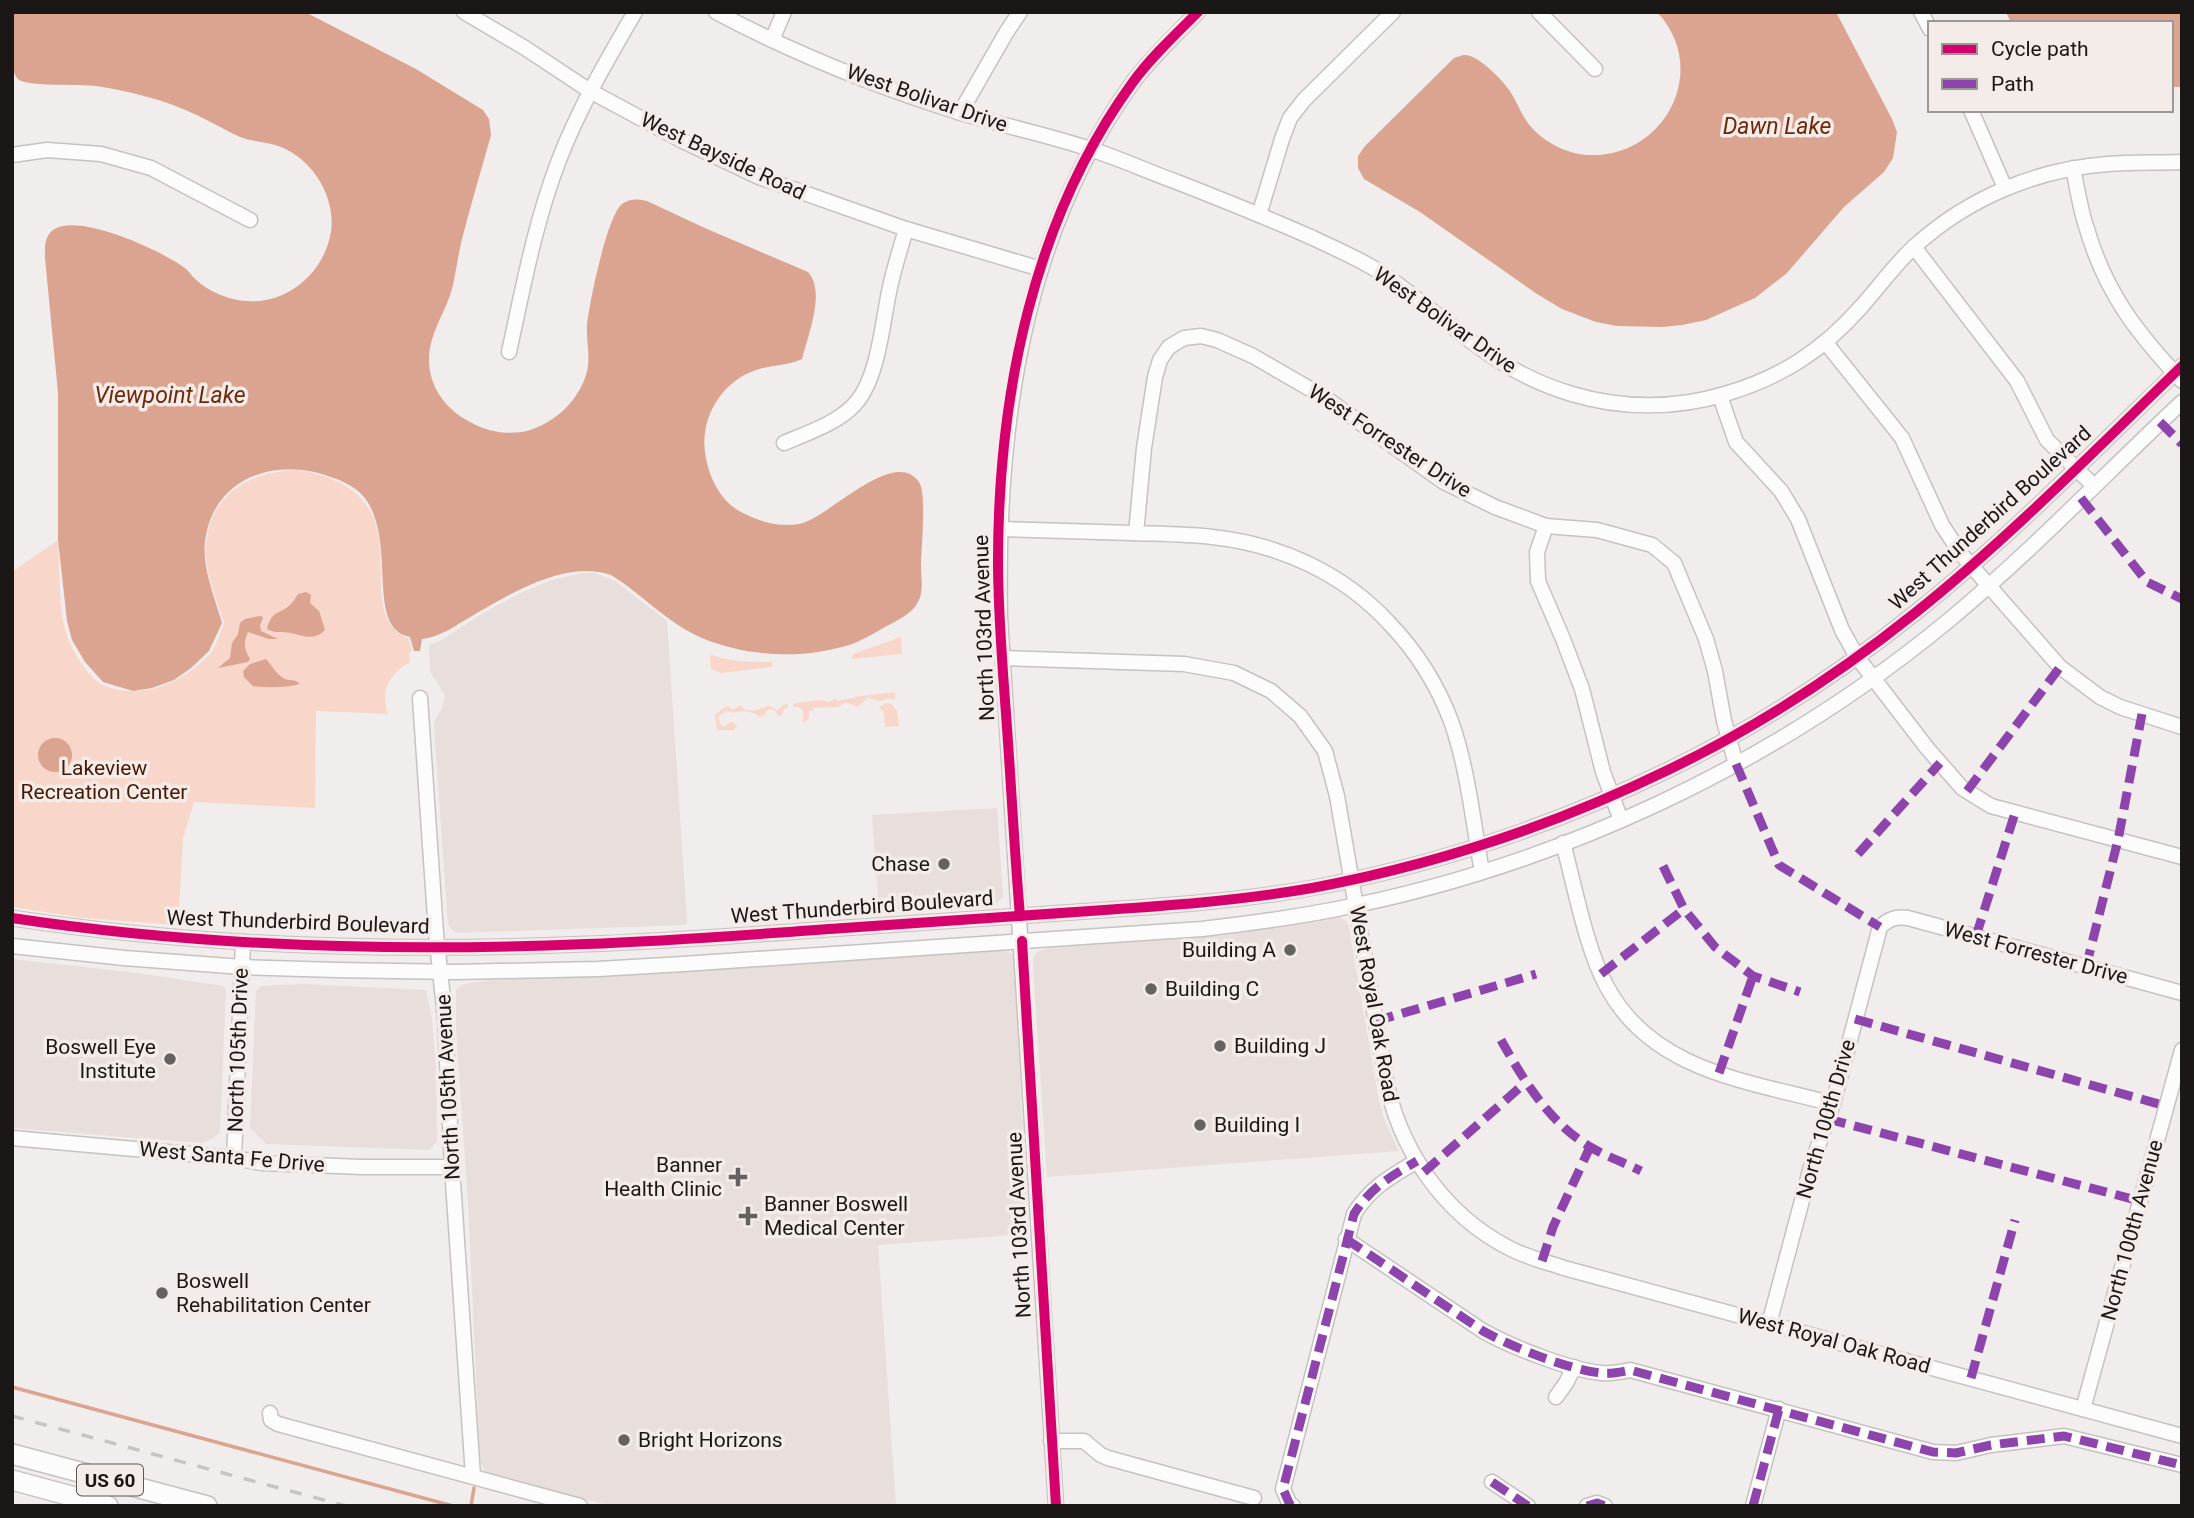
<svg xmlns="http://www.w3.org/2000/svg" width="2194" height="1518" font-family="Roboto,sans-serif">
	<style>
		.built { fill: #e8dedb }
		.green { fill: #f8d6c9 }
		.water { fill: #daa490 }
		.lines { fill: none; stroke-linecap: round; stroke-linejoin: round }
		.stream { stroke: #daa490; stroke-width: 3.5 }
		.minor-casing { stroke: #c5c2c1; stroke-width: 17 }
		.highway-casing { stroke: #c5c2c1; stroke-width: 22 }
		.minor { stroke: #fdfcfc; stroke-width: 14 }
		.highway { stroke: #fdfcfc; stroke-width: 19 }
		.rail { stroke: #c6c5c5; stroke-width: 3.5; stroke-dasharray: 12 12; stroke-linecap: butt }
		.quiet { stroke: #8e44ad; stroke-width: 9; stroke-dasharray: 18 9; stroke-linecap: butt }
		.cycleway-casing { stroke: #f4ece9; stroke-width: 15 }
		.cycleway { stroke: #d6006c; stroke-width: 10 }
		.poi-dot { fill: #656261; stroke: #f4ece9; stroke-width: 2.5 }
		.labels { text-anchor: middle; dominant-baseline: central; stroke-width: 7; stroke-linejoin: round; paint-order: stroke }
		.shield { fill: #f4ece9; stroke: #5b5755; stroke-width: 2 }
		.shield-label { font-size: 19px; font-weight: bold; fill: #1a1716 }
		.street-label { font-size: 21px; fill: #1a1716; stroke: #f4ece9 }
		.park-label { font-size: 21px; fill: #481805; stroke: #f4ece9 }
		.poi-label { font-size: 21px; fill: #1a1716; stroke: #f4ece9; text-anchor: start }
		.water-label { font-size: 23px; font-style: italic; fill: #6e290b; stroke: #f4ece9 }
	</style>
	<rect width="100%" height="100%" fill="#f1edec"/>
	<g class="built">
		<path d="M582 573H595L615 581 667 621 687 922 685 925 455 933 448 925 434 726 435 719 442 709 445 695 430 672 429 645 440 641 488 610 523 592 552 580Z"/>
		<path d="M997 808 1003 897 997 903 988 905 879 911 872 815Z"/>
		<path d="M1340 917 1348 923 1379 1100 1385 1121 1399 1151 1047 1177 1033 967V959L1037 952 1049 948 1228 935Z"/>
		<path d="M1002 949 1012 954 1014 959 1028 1234 878 1245 896 1506H611L485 1472 480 1461 468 1203 456 1029V990L464 984 489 980 687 971Z"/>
		<path d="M12 959 138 973 223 986 226 989 220 1133 212 1139 202 1143 12 1128Z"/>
		<path d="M302 984 426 990 432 1019 436 1072 437 1141 430 1150 266 1144 250 1128 256 991 261 986Z"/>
	</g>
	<g class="green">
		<path d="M296 470C437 491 342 611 409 639L412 651 409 652 410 662C389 674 380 690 388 714L316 711 315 808 194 802 183 838 178 925 84 918 12 907V572L58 540C60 570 58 608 67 636 72 650 88 677 101 684 137 702 182 684 208 656 216 648 220 633 224 623 217 600 205 574 206 550 207 496 248 472 296 470Z"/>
		<path d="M901 637 902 654 852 659 853 654Z"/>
		<path d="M712 655C731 662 752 662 772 662L773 667 721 673 711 669 710 656Z"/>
		<path d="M895 692V700L889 698 881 701 868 698 857 707 846 702 838 707 813 708 814 711H809V718L804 723 802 719 804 715C803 709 800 706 793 707V704C805 702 819 698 829 702L835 699 838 701 861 696Z"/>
		<path d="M886 703 892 704 897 711 899 726 885 727 884 712 879 707Z"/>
		<path d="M788 704V707L783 710 782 716 777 715 776 711 770 709 766 711 765 715 760 717C754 711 740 710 733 713L726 711 718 717 720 724 725 727 729 722H732L737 726 734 730H717L715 715 725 707 729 706 731 709H735L740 705C747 715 759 709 769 706L777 710 783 705Z"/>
	</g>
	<g class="water">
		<path d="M12 12H305L416 69 483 110 489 119 491 135C481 171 470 207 461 243 458 257 456 271 453 285 446 315 424 338 430 371 434 394 451 413 472 423 490 433 514 436 533 429 557 420 576 402 585 378 592 360 586 344 587 326 589 304 607 216 622 204 630 198 639 199 647 201L707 229 808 272C826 292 808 335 802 359 787 366 771 365 756 370 720 382 698 421 706 458 710 480 722 503 743 513 760 522 779 527 799 524 828 519 893 446 919 482 927 493 921 550 921 566 921 578 924 591 918 602 912 614 896 621 885 627 874 633 863 640 852 644 803 660 748 657 702 638 667 623 642 594 611 575 566 559 510 594 472 616 456 625 441 637 422 639L420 651H414L410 637C405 636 400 634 396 630 372 607 394 535 364 497 356 487 341 480 328 476 277 458 217 476 206 535 200 564 214 595 222 623L209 651 191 668 174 680 152 688 133 691 103 682 85 662 72 640 67 621 58 540V393L45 258C45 250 44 240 50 233 71 208 161 251 182 266 187 269 190 273 193 277 203 287 216 294 229 298 254 305 278 301 299 285 316 272 327 254 331 232 336 197 313 160 281 147 268 142 253 142 240 137 221 128 203 117 183 109 157 98 124 90 96 86 81 84 26 87 18 79 8 70 12 27 12 12Z"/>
		<path d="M1657 12H1836L1892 119 1897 132 1893 158 1884 172 1844 207 1787 273 1755 298 1706 320 1682 325 1662 327 1617 326 1596 322 1562 309 1537 294 1420 212 1364 179 1358 168V156L1365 146 1454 58C1458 57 1461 55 1465 55 1479 55 1506 83 1513 96 1519 107 1523 118 1532 128 1546 143 1567 154 1589 155 1665 158 1711 69 1657 12Z"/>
		<path d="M2006 12H2182V87H2171V23H2011Z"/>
		<path d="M306 592 311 595 310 603 319 611 325 630C314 641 304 636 291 633 281 631 276 634 267 629 272 609 280 615 291 604 294 601 296 597 298 594Z"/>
		<path d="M260 616 263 617 260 626 261 631 278 639H269L248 632C243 643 244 649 250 659L248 662 218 668 230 658 232 643 238 634 240 623 245 619Z"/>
		<path d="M266 659C272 666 276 673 283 678 290 682 294 678 300 684 285 688 268 688 253 686L244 677 243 671 250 664Z"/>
		<circle cx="55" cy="755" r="17"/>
	</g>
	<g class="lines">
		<g class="stream">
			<path d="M12 1387 453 1506"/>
			<path d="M471 1506 474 1488"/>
		</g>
		<defs>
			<g id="minor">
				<path d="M464 12 525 48 590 91 681 140 759 177 906 229 1041 269"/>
				<path d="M716 12C793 53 875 86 958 112 1003 126 1049 135 1093 150 1121 159 1149 172 1177 182 1223 200 1268 218 1313 238 1338 250 1371 264 1393 281 1454 325 1496 372 1572 394 1621 409 1676 409 1725 394 1782 377 1822 351 1861 307 1879 287 1895 264 1915 246 1968 198 2037 169 2108 164 2132 162 2157 163 2182 162"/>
				<path d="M1539 12 1595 69"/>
				<path d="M1921 12 1930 29"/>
				<path d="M772 40 784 12"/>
				<path d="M1971 110 2005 188"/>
				<path d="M960 113 1006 33 1020 12"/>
				<path d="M12 155 47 150 101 154 151 168 250 220"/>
				<path d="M2073 168C2077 187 2080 208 2086 226 2105 292 2136 332 2182 381"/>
				<path d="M1259 215 1282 139 1290 118 1304 100 1393 12"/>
				<path d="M1914 247 2017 381 2047 440 2094 486"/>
				<path d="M1826 343 1902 438 1942 525 1961 554 2060 667 2100 697 2120 707 2182 727"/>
				<path d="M509 352C523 288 535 222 559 160 579 108 607 60 635 12"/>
				<path d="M1720 396 1736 442 1781 491 1798 519 1842 630 1857 657 1927 748 1962 788 1991 806 2182 857"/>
				<path d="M784 443C807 433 838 423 855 404 878 379 882 325 889 292 893 271 900 250 906 229"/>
				<path d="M1546 526 1537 552 1538 581 1563 639 1582 689 1603 772 1621 820"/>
				<path d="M1000 529C1044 530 1088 532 1132 533 1159 534 1185 534 1212 537 1279 544 1343 573 1389 623 1416 651 1437 684 1451 721 1468 769 1473 822 1482 872"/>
				<path d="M1136 533 1144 448 1155 377 1160 360 1169 347 1184 338 1201 336 1217 340 1253 356 1324 397 1444 482 1495 507 1546 526 1597 530 1652 545 1674 563 1706 639 1715 671 1724 721 1736 764"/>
				<path d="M1003 658 1184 664 1234 673 1271 691 1300 716 1325 751 1337 796 1385 1075C1398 1148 1443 1214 1509 1248 1526 1257 1546 1262 1564 1268L2182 1436"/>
				<path d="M420 698 436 933 445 1018 452 1167 473 1476"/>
				<path d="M1563 843C1575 887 1586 949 1607 987 1653 1072 1749 1081 1833 1104"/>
				<path d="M12 918C202 947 395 952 586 944 672 941 758 934 844 928 926 922 1008 917 1090 911 1164 906 1238 901 1312 888 1435 865 1555 825 1668 770 1755 728 1839 674 1915 613 2009 538 2095 450 2182 366"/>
				<path d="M12 946 124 958 242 967 336 970 456 972 598 969 683 964 1202 929C1246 924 1289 918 1332 910 1556 867 1772 766 1948 621 2030 553 2104 475 2182 402"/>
				<path d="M12 1138 234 1158 262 1163 362 1167H452"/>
				<path d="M234 1158 243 942"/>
				<path d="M1346 1239 1483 1331C1512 1347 1569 1370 1602 1373 1611 1374 1621 1372 1630 1370L1933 1452 1956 1453 1991 1445 2064 1436 2182 1465"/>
				<path d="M1769 1324 1812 1163 1833 1104 1880 927C1889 919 1896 916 1908 918L2182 993"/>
				<path d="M1556 1397 1566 1383 1574 1367"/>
				<path d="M2083 1409 2182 1050"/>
				<path d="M270 1413 271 1420 278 1424 580 1506"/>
				<path d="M1051 1441H1084L1101 1455 1108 1458 1254 1498"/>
				<path d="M1492 1482 1528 1506"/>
				<path d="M1056 1506 1000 617C996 431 1021 237 1133 82 1152 57 1176 34 1198 12"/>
				<path d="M1293 1506 1290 1505 1283 1489 1354 1214C1371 1187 1390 1177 1417 1161"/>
				<path d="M1587 1506 1597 1503 1605 1506"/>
				<path d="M1753 1506 1779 1409"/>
			</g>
			<g id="highway">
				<path d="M12 1454 207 1506"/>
				<path d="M12 1480 108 1506"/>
			</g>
		</defs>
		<use href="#minor" class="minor-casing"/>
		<use href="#highway" class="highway-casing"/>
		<use href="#minor" class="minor"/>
		<use href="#highway" class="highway"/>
		<path class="rail" d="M12 1416 346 1506"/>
		<g class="quiet">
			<path d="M2160 422 2182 444"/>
			<path d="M2081 498 2147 582 2182 599"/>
			<path d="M1736 764 1779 865 1880 927"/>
			<path d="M1967 791 2060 667"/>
			<path d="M1858 854 1940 763"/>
			<path d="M1663 866 1684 909 1715 947 1753 976 1800 992"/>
			<path d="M1976 936 2015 813"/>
			<path d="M2086 967 2118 840 2142 714"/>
			<path d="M1601 974 1684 909"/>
			<path d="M1855 1019 2166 1106"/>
			<path d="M1376 1021 1536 974"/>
			<path d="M1501 1040C1524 1081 1550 1124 1592 1148 1608 1157 1625 1163 1641 1171"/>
			<path d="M1719 1073 1753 976"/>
			<path d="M1828 1119 2140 1201"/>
			<path d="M1424 1172 1525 1083"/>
			<path d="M1346 1239 1483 1331C1512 1347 1569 1370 1602 1373 1611 1374 1621 1372 1630 1370L1933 1452 1956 1453 1991 1445 2064 1436 2182 1465"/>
			<path d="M1542 1261 1553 1227 1590 1147"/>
			<path d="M1971 1378 2015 1220"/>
			<path d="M1492 1482 1528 1506"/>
			<path d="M1293 1506 1290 1505 1283 1489 1354 1214C1371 1187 1390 1177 1417 1161"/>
			<path d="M1587 1506 1597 1503 1605 1506"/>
			<path d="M1753 1506 1779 1409"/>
		</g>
		<defs>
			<g id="cycleway">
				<path d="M1020 916C1015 858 1012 800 1008 742 1004 682 998 622 998 562 998 395 1033 219 1133 82 1152 56 1176 34 1198 12"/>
				<path d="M12 918C202 947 395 952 586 944 672 941 758 934 844 928 926 922 1008 917 1090 911 1164 906 1238 901 1312 888 1435 865 1555 825 1668 770 1755 728 1839 674 1915 613 2009 538 2095 450 2182 366"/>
				<path d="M1022 941 1056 1506"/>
			</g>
		</defs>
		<use href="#cycleway" class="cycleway-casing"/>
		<use href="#cycleway" class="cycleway"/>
	</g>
	<g class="poi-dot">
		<circle cx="944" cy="864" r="7"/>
		<circle cx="1290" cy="950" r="7"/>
		<circle cx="1151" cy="989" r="7"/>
		<circle cx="1220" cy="1046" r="7"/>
		<circle cx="170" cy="1059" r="7"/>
		<circle cx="1200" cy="1125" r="7"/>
		<path d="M734.5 1166.5h7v7h7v7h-7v7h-7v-7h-7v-7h7z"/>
		<path d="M744.5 1205.5h7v7h7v7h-7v7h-7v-7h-7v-7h7z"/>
		<circle cx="162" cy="1293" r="7"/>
		<circle cx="624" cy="1440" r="7"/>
	</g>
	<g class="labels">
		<rect class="shield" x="77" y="1464.5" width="66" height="31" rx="5"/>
		<g class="shield-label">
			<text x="110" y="1480">US 60</text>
		</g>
		<g class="street-label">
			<text transform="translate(927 98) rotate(19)">West Bolivar Drive</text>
			<text transform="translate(723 156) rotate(25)">West Bayside Road</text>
			<text transform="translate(1445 320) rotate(35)">West Bolivar Drive</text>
			<text transform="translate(1390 441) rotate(33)">West Forrester Drive</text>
			<text transform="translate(1990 518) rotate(-42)">West Thunderbird Boulevard</text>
			<text transform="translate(984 628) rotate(-92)">North 103rd Avenue</text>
			<text transform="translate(862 907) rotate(-4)">West Thunderbird Boulevard</text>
			<text transform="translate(298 922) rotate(2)">West Thunderbird Boulevard</text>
			<text transform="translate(2036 953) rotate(15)">West Forrester Drive</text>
			<text transform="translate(1374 1004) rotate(80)">West Royal Oak Road</text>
			<text transform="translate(238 1050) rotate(-88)">North 105th Drive</text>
			<text transform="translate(448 1087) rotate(-93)">North 105th Avenue</text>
			<text transform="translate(1826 1119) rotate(-74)">North 100th Drive</text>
			<text transform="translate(232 1157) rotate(5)">West Santa Fe Drive</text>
			<text transform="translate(1019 1225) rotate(-93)">North 103rd Avenue</text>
			<text transform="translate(2132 1230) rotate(-75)">North 100th Avenue</text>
			<text transform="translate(1834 1341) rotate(15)">West Royal Oak Road</text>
		</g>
		<g class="park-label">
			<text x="104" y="768">Lakeview<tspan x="104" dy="24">Recreation Center</tspan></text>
		</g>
		<g class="poi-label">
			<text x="930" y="864" text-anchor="end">Chase</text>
			<text x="1276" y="950" text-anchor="end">Building A</text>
			<text x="1165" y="989">Building C</text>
			<text x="1234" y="1046">Building J</text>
			<text x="156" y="1047" text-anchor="end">Boswell Eye<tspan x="156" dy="24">Institute</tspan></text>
			<text x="1214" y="1125">Building I</text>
			<text x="722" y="1165" text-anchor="end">Banner<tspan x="722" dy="24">Health Clinic</tspan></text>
			<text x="764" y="1204">Banner Boswell<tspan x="764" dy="24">Medical Center</tspan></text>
			<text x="176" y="1281">Boswell<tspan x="176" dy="24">Rehabilitation Center</tspan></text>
			<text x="638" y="1440">Bright Horizons</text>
		</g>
		<g class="water-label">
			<text x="1777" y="126">Dawn Lake</text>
			<text x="170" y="395">Viewpoint Lake</text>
		</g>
	</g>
	<rect width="2194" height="1518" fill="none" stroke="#1a1716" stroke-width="28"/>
	<rect x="1928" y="21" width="245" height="91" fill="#f4ece9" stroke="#9d9795" stroke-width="2"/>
	<rect x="1942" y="44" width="35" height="10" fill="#d6006c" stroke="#9d9795" stroke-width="2"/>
	<text x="1991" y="56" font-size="21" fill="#1a1716">Cycle path</text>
	<rect x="1942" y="79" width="35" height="10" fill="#8e44ad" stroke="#9d9795" stroke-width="2"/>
	<text x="1991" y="91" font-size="21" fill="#1a1716">Path</text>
</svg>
